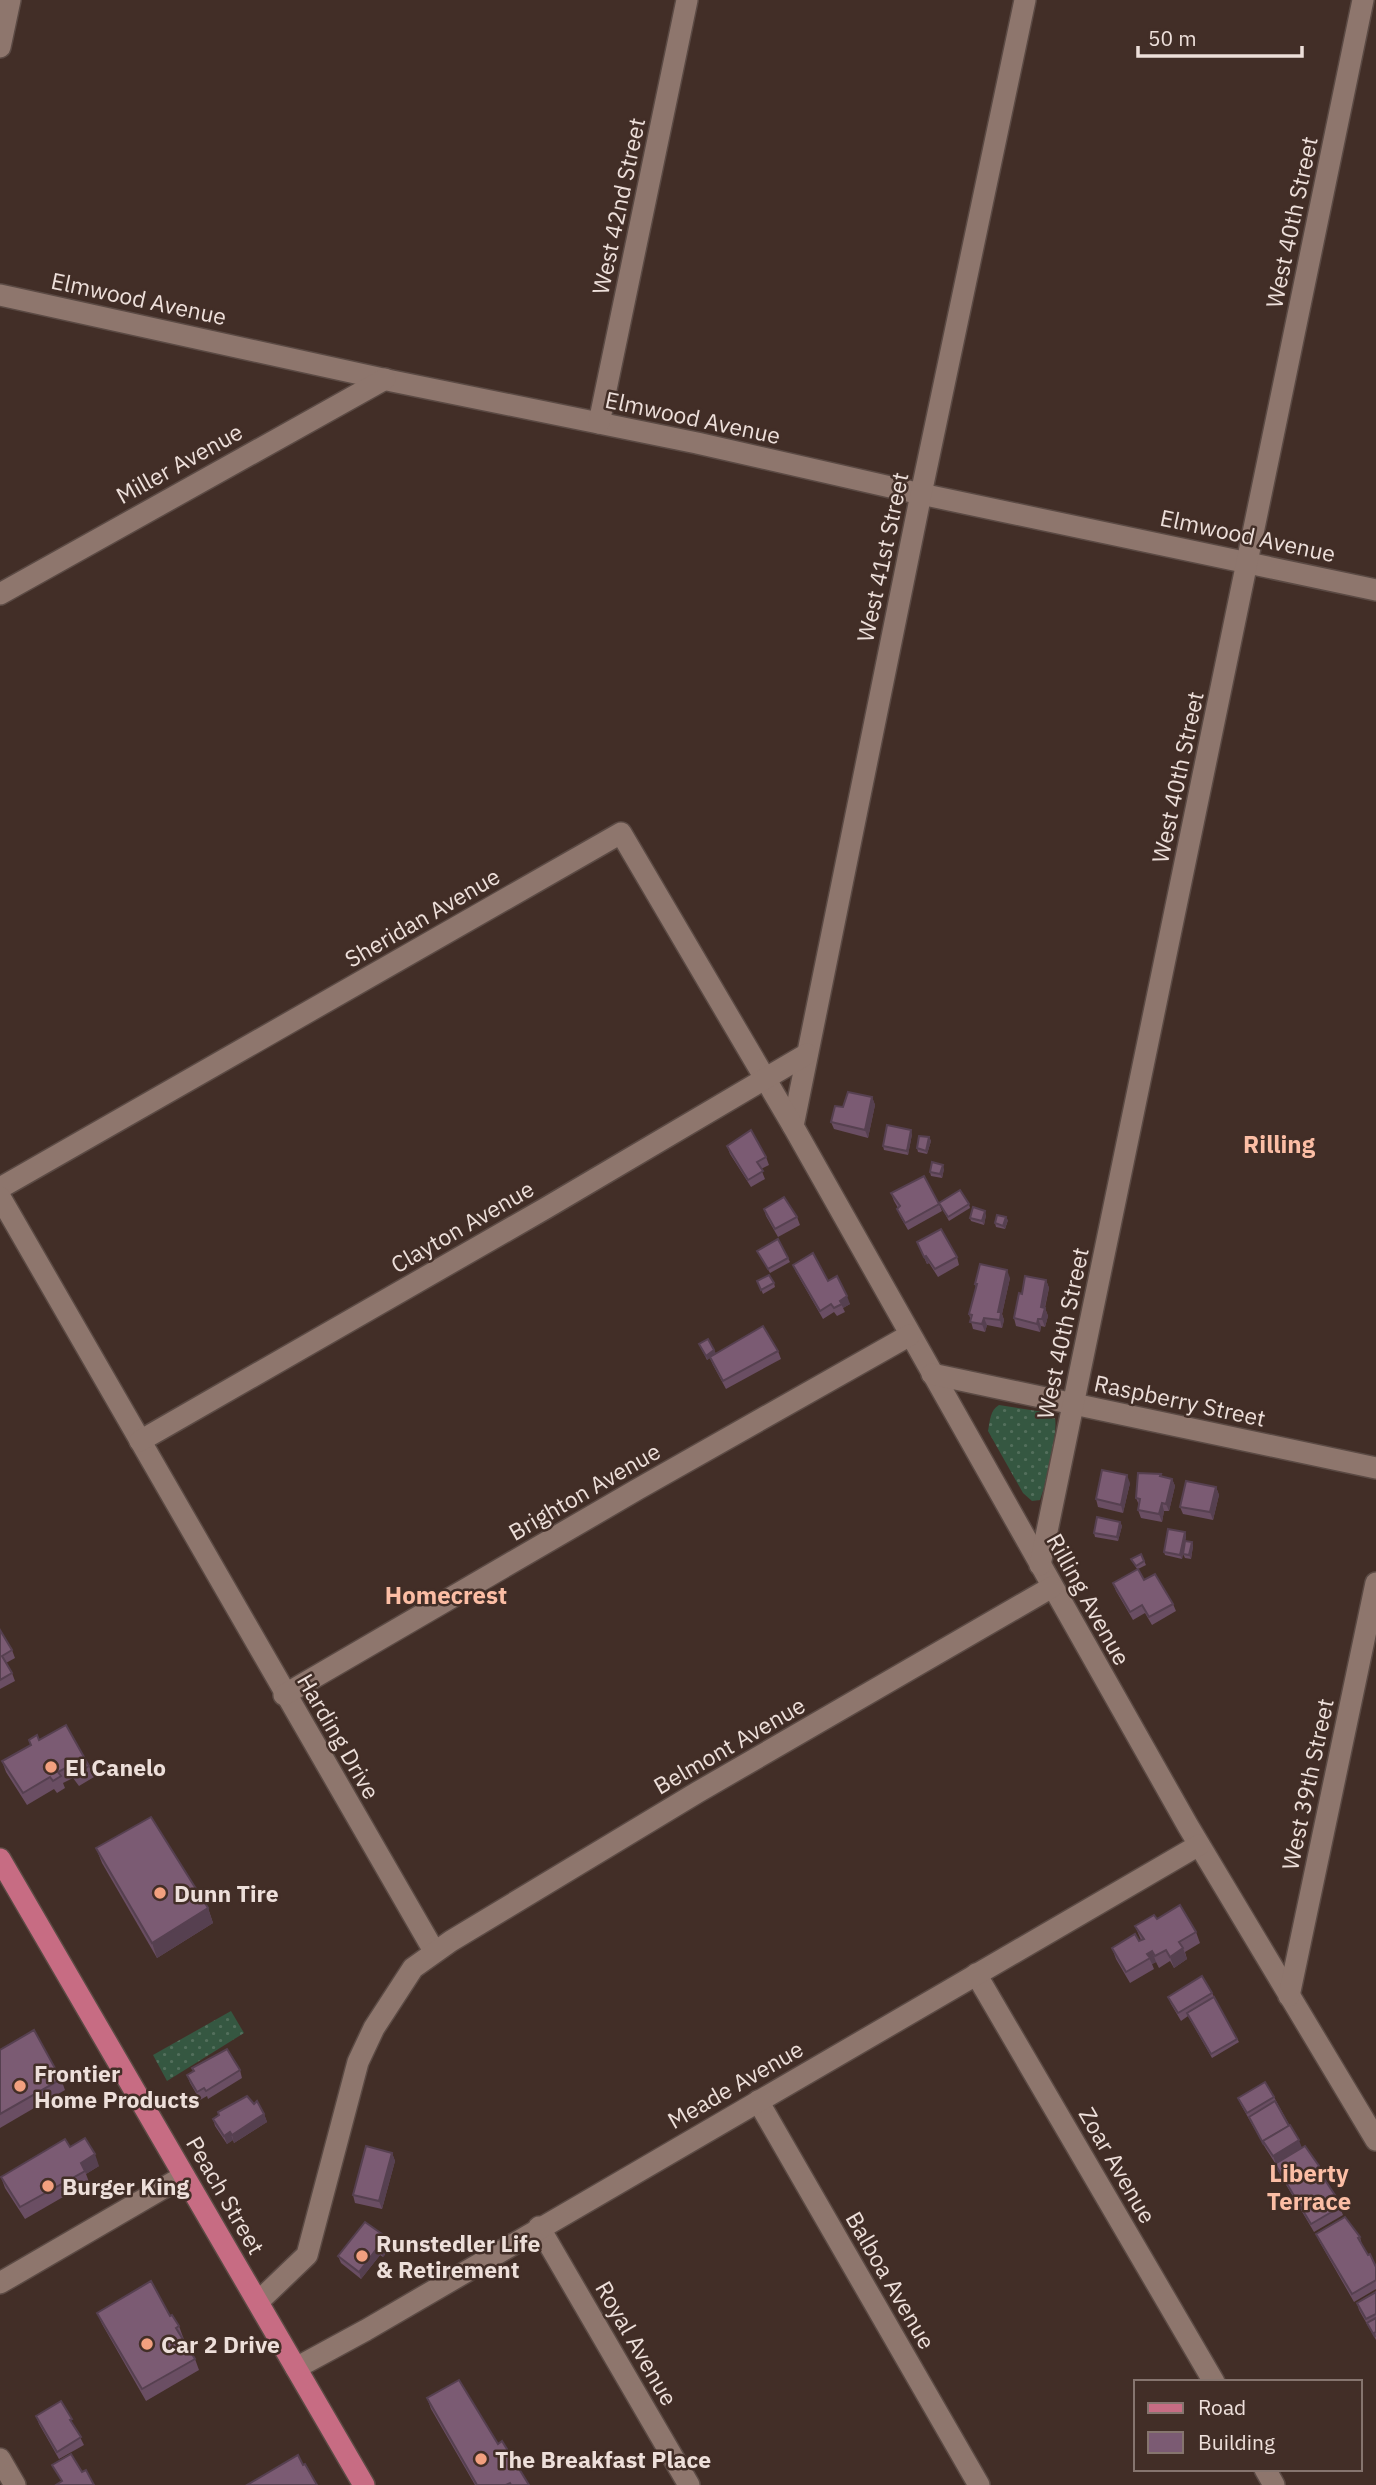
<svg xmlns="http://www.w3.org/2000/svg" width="1376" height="2485" font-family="'IBM Plex Sans',sans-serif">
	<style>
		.grass { fill: url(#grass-dots) }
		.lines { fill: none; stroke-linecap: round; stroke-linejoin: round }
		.minor-casing { stroke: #5b4a44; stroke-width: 24 }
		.major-casing { stroke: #5b4a44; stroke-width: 24 }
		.minor { stroke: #8e766d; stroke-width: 21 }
		.major { stroke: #c76c83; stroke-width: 21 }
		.wall { fill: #6a4e63 }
		.shaded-wall { fill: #564050 }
		.building { fill: #7b5b73; stroke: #564050; stroke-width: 2 }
		.poi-dot { fill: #f2a07f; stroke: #422e27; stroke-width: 2.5 }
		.labels { text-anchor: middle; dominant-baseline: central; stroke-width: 5; stroke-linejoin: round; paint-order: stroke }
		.street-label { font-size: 23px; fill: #eddfda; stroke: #422e27 }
		.poi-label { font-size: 23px; font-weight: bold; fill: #eddfda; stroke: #422e27; text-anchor: start }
		.neighbourhood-label { font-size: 24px; font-weight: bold; fill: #fcbea5; stroke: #422e27 }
	</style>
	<defs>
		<pattern id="grass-dots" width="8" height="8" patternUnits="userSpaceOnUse" patternTransform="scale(1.75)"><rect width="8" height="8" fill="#355741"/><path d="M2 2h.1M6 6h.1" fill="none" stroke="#536f5c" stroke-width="1.8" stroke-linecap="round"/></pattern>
	</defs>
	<rect width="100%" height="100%" fill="#422e27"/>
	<g class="grass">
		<path d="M999 1405 1050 1413 1055 1418C1058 1433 1046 1485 1040 1500L1032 1501 1023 1493 988 1431C990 1421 990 1410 999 1405Z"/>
		<path d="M231 2011 244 2033 167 2081 153 2055Z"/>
	</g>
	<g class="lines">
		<defs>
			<g id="minor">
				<path d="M0 47 10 0"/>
				<path d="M0 295 392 381 697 443 921 494 1376 590"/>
				<path d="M599 423 687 0"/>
				<path d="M0 594 385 379"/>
				<path d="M793 1126 921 494 1025 0"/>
				<path d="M0 1188 621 833 793 1126 1188 1826 1376 2140"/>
				<path d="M0 1197 434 1951"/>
				<path d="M932 1374 1376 1468"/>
				<path d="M140 1441 546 1208 807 1054"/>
				<path d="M1040 1565 1363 0"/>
				<path d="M284 1695 638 1489 910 1335"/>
				<path d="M976 1974 1214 2382"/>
				<path d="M1289 1996 1376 1583"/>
				<path d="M758 2101 979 2485"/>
				<path d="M539 2227 689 2485"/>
				<path d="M0 2283 184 2176"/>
				<path d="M258 2302 307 2255 358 2062 374 2028 413 1968 451 1941 698 1792 1052 1587"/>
				<path d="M296 2368 366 2330 1199 1845"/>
				<path d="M0 2459 15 2485"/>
				<path d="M1265 2469 1274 2485"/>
			</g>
			<path id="major" d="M0 1859 364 2485"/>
		</defs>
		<use href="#minor" class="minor-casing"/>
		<use href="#major" class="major-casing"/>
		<use href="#minor" class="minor"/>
		<use href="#major" class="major"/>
	</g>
	<g class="wall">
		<path d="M872 1097 875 1105 868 1138 834 1129 831 1122Z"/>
		<path d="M912 1134 908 1155 884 1150 883 1146Z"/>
		<path d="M929 1137 931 1141 927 1154 918 1152 917 1148Z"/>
		<path d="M727 1146 766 1157 769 1165 761 1169 765 1179 751 1187 730 1154Z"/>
		<path d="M944 1169 942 1178 931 1176 930 1172Z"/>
		<path d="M891 1193 939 1204 942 1211 908 1230 900 1216 897 1209 898 1208 894 1201Z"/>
		<path d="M939 1203 969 1204 970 1208 949 1221Z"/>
		<path d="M764 1209 797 1217 800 1225 778 1237 766 1216Z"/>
		<path d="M986 1215 984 1225 971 1221 970 1218Z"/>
		<path d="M1008 1220 1005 1229 996 1227 995 1223Z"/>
		<path d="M917 1242 957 1257 959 1265 938 1277 929 1263 927 1264Z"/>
		<path d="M757 1251 788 1258 790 1262 770 1273Z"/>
		<path d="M793 1265 828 1281 850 1304 843 1308 845 1312 837 1316 834 1312 823 1319 796 1272Z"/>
		<path d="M1010 1278 1002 1314 1004 1320 1002 1328 987 1325 985 1332 973 1329 969 1314 976 1287 975 1284Z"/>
		<path d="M1046 1280 1049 1288 1045 1308 1048 1316 1045 1327 1041 1326 1040 1332 1016 1326 1014 1318 1022 1294Z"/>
		<path d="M757 1281 774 1283 775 1287 763 1294Z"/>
		<path d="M699 1344 714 1350 716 1354 778 1351 781 1359 726 1389 713 1365 710 1358 707 1360Z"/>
		<path d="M1161 1474 1162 1477 1172 1479 1175 1486 1169 1511H1164L1162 1522 1141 1518 1138 1510 1139 1505 1136 1498Z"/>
		<path d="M1130 1483 1123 1513 1098 1507 1096 1499Z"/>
		<path d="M1216 1487 1219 1495 1213 1520 1183 1514 1180 1507Z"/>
		<path d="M1120 1522 1122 1526 1118 1541 1095 1537 1094 1533Z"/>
		<path d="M1185 1532 1186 1536 1182 1559 1165 1555 1164 1552Z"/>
		<path d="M1192 1542 1193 1546 1191 1559 1185 1558 1183 1554Z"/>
		<path d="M1141 1554 1146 1565 1138 1569 1144 1580 1173 1604 1176 1611 1152 1625 1145 1613 1133 1620 1116 1591 1113 1583 1137 1569 1131 1559Z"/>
		<path d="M0 1630 12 1650 15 1658 6 1663 12 1673 15 1681 0 1689Z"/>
		<path d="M39 1740 89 1766 94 1777 79 1786 73 1778 63 1783 65 1788 57 1793 54 1789 27 1805 6 1772 2 1761Z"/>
		<path d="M96 1848 208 1908 213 1923 157 1958 102 1863Z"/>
		<path d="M1157 1919 1196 1932 1200 1943 1185 1952 1187 1959 1174 1968 1170 1961 1159 1968 1156 1962 1152 1964 1154 1969 1130 1983 1116 1959 1112 1948 1141 1940 1135 1926Z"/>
		<path d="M1212 1993 1239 2042 1212 2058 1188 2016 1181 2021 1171 2004 1168 1997Z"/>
		<path d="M0 2050 61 2079 65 2090 0 2128Z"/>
		<path d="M192 2068 240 2070 242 2078 208 2099 207 2096 200 2100 190 2083 187 2075 193 2071Z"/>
		<path d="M1274 2097 1302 2148 1319 2166 1322 2174 1335 2195 1343 2215 1314 2232 1278 2171 1275 2163 1266 2149 1241 2105 1238 2098Z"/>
		<path d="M254 2104 264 2114 267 2122 234 2143 233 2140 227 2144 215 2126 213 2119Z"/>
		<path d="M70 2147 99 2166 86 2174 89 2182 25 2219 5 2188 1 2177Z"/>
		<path d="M392 2153 395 2161 382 2209 355 2203 353 2195Z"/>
		<path d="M1316 2234 1360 2237 1362 2245 1376 2267V2289L1354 2302 1319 2241Z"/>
		<path d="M389 2239 391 2247 383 2257 380 2255 361 2279 341 2263 338 2256Z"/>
		<path d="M1376 2292V2340L1359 2310 1357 2303Z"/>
		<path d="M97 2313 170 2316 179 2326 183 2337 195 2359 199 2370 146 2401 102 2324Z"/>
		<path d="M427 2398 498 2444 529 2485H475L431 2409Z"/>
		<path d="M36 2416 75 2427 84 2445 59 2459 39 2424Z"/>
	</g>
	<g class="shaded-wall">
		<path d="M872 1097 875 1105 868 1138 865 1130Z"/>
		<path d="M911 1130 912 1134 908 1155 907 1151Z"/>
		<path d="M929 1137 931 1141 927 1154 926 1151Z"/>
		<path d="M943 1165 944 1169 942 1178 940 1174Z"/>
		<path d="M985 1211 986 1215 984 1225 982 1221Z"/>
		<path d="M1006 1217 1008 1220 1005 1229 1003 1226Z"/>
		<path d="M926 1256 929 1263 927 1264 924 1257Z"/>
		<path d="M1007 1270 1010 1278 1002 1314 1004 1320 1002 1328 998 1312Z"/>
		<path d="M1046 1280 1049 1288 1043 1315 1041 1307Z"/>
		<path d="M847 1296 850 1304 843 1308 840 1301Z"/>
		<path d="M1045 1308 1048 1316 1045 1327 1042 1319Z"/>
		<path d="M984 1318 987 1325 985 1332 982 1324Z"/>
		<path d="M1038 1319 1041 1326 1040 1332 1037 1324Z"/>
		<path d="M714 1350 716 1354 707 1360 706 1356Z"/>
		<path d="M1127 1475 1130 1483 1123 1513 1121 1505Z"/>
		<path d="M1172 1479 1175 1486 1169 1511 1166 1504Z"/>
		<path d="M1216 1487 1219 1495 1213 1520 1210 1512Z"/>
		<path d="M1162 1503 1164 1511 1162 1522 1159 1514Z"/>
		<path d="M1120 1522 1122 1526 1118 1541 1117 1537Z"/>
		<path d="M1185 1532 1186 1536 1182 1559 1180 1555Z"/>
		<path d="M1192 1542 1193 1546 1191 1559 1189 1555Z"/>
		<path d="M208 1908 213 1923 157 1958 152 1943Z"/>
		<path d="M1183 1948 1187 1959 1174 1968 1170 1957Z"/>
		<path d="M1152 1951 1156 1962 1152 1964 1147 1954Z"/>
		<path d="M264 2114 267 2122 234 2143 232 2135Z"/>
		<path d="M230 2132 233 2140 227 2144 224 2136Z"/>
		<path d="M1299 2140 1302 2148 1276 2164 1273 2156Z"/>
		<path d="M392 2153 395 2161 382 2209 379 2201Z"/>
		<path d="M95 2154 99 2166 86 2174 81 2163Z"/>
		<path d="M389 2239 391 2247 383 2257 380 2249Z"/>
		<path d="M378 2247 380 2255 361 2279 359 2272Z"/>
	</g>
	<g class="building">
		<path d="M848 1092 872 1097 865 1130 831 1122 835 1106 843 1107Z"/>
		<path d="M887 1125 911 1130 907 1151 883 1146Z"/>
		<path d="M751 1130 766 1157 757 1162 763 1171 748 1180 727 1146Z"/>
		<path d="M919 1136 929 1137 926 1151 917 1148Z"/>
		<path d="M932 1162 943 1165 940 1174 930 1172Z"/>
		<path d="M924 1176 939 1204 905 1223 897 1209 900 1206 891 1193Z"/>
		<path d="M960 1190 969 1204 948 1217 939 1203Z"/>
		<path d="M784 1197 797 1217 775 1229 764 1209Z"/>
		<path d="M973 1207 985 1211 982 1221 970 1218Z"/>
		<path d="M997 1215 1006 1217 1003 1226 995 1223Z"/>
		<path d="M941 1229 957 1257 935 1269 926 1256 924 1257 917 1242Z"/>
		<path d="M778 1239 788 1258 768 1269 757 1251Z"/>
		<path d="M813 1253 828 1281 837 1276 847 1296 840 1301 842 1304 834 1308 831 1304 820 1311 793 1265Z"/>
		<path d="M980 1264 1007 1270 998 1312H1001L1000 1320 984 1318 982 1324 970 1322 972 1315 969 1314 977 1284H975Z"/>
		<path d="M769 1275 774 1283 761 1290 757 1281Z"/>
		<path d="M1025 1276 1046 1280 1041 1307 1045 1308 1042 1319H1038L1037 1324 1014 1318 1019 1293 1022 1294Z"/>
		<path d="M763 1326 778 1351 723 1381 710 1357Z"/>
		<path d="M708 1339 714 1350 706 1356 699 1344Z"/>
		<path d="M1102 1470 1127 1475 1121 1505 1096 1499Z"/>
		<path d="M1138 1473 1161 1474 1160 1476 1172 1479 1166 1504 1162 1503 1159 1514 1138 1510 1140 1499 1136 1498Z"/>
		<path d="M1186 1481 1216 1487 1210 1512 1180 1507Z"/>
		<path d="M1097 1517 1120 1522 1117 1537 1094 1533Z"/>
		<path d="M1168 1529 1185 1532 1180 1555 1164 1552Z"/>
		<path d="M1185 1541 1192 1542 1189 1555 1183 1554Z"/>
		<path d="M1141 1554 1144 1561 1136 1566 1131 1559Z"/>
		<path d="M1138 1569 1144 1580 1155 1574 1173 1604 1149 1617 1142 1605 1130 1612 1113 1583Z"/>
		<path d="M0 1630 12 1650 2 1656 12 1673 0 1680Z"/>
		<path d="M66 1725 89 1766 74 1775 69 1766 58 1772 61 1776 53 1781 50 1777 23 1793 2 1761 31 1745 29 1740 37 1735 39 1740Z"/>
		<path d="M151 1817 208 1908 152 1943 96 1848Z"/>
		<path d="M1180 1905 1196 1932 1179 1942 1183 1948 1170 1957 1166 1950 1155 1956 1152 1951 1147 1954 1150 1958 1126 1972 1112 1948 1135 1934 1139 1941 1144 1939 1135 1926 1154 1915 1157 1919Z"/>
		<path d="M1202 1976 1212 1993 1178 2013 1168 1997Z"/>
		<path d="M1214 1997 1237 2039 1211 2054 1187 2013Z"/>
		<path d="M34 2030 61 2079 0 2114V2050Z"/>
		<path d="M227 2049 240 2070 206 2091 204 2088 197 2092 187 2075 194 2071 192 2068Z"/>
		<path d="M1265 2082 1274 2097 1247 2113 1238 2098Z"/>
		<path d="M247 2096 254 2104 257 2101 264 2114 232 2135 230 2132 224 2136 213 2119 219 2115 218 2112Z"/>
		<path d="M1275 2101 1289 2126 1263 2141 1264 2145 1249 2117Z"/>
		<path d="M1290 2125 1299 2140 1273 2156 1263 2141Z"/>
		<path d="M85 2138 95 2154 81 2163 85 2171 20 2207 1 2177 65 2139 70 2147Z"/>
		<path d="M366 2146 392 2153 379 2201 353 2195Z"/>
		<path d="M1305 2146 1319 2166 1317 2168 1335 2195 1333 2196 1340 2207 1311 2224 1275 2164Z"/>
		<path d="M1345 2217 1360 2237 1358 2238 1368 2255 1370 2254 1376 2267V2280L1352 2294 1316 2234Z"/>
		<path d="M365 2222 389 2239 380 2249 378 2247 359 2272 338 2256Z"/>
		<path d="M151 2281 170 2316 172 2315 179 2326 176 2328 195 2359 142 2389 97 2313Z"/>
		<path d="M1376 2292V2314L1366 2319 1357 2303Z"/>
		<path d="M1376 2318V2332L1374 2333 1375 2337 1367 2323Z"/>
		<path d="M459 2380 498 2444 502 2441 529 2485H511L510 2483 506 2485H477L427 2398Z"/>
		<path d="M61 2401 72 2419 70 2420 81 2437 57 2452 36 2416Z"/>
		<path d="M71 2454 82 2472 86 2470 94 2485H56L62 2481 52 2465Z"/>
		<path d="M298 2455 303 2465 305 2464 317 2485H247Z"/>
	</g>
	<g class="poi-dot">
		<circle cx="51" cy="1767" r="7"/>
		<circle cx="160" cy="1893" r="7"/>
		<circle cx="20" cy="2086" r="7"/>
		<circle cx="48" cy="2186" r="7"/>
		<circle cx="362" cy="2256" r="7"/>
		<circle cx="147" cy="2344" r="7"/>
		<circle cx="481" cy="2459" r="7"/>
	</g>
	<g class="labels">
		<g class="street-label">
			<text transform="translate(618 206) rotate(-78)">West 42nd Street</text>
			<text transform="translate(1291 222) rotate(-78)">West 40th Street</text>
			<text transform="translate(139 298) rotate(12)">Elmwood Avenue</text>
			<text transform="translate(693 417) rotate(12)">Elmwood Avenue</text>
			<text transform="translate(179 463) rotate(-29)">Miller Avenue</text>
			<text transform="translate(1248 535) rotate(12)">Elmwood Avenue</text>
			<text transform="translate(882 557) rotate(-78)">West 41st Street</text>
			<text transform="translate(1177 777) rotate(-78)">West 40th Street</text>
			<text transform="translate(422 917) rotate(-30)">Sheridan Avenue</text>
			<text transform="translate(462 1226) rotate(-30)">Clayton Avenue</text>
			<text transform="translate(1062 1333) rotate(-78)">West 40th Street</text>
			<text transform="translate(1180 1400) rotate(12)">Raspberry Street</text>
			<text transform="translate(584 1491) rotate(-30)">Brighton Avenue</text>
			<text transform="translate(1089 1599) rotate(61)">Rilling Avenue</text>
			<text transform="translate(339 1736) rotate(60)">Harding Drive</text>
			<text transform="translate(729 1745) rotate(-30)">Belmont Avenue</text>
			<text transform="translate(1307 1784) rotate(-78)">West 39th Street</text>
			<text transform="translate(735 2084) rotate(-30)">Meade Avenue</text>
			<text transform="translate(1118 2165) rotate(60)">Zoar Avenue</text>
			<text transform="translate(226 2195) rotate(60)">Peach Street</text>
			<text transform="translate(891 2280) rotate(60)">Balboa Avenue</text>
			<text transform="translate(637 2343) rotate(60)">Royal Avenue</text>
		</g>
		<g class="poi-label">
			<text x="65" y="1767">El Canelo</text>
			<text x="174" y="1893">Dunn Tire</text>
			<text x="34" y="2073">Frontier<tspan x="34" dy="26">Home Products</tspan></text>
			<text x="62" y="2186">Burger King</text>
			<text x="376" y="2243">Runstedler Life<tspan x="376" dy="26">&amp; Retirement</tspan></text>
			<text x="161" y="2344">Car 2 Drive</text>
			<text x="495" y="2459">The Breakfast Place</text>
		</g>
		<g class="neighbourhood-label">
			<text x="1279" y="1144">Rilling</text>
			<text x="446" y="1595">Homecrest</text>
			<text x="1309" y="2173">Liberty<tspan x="1309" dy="28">Terrace</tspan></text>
		</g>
	</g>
	<rect x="1134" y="2380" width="228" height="91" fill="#422e27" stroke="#86756f" stroke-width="2"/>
	<rect x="1148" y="2403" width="35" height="10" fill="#c76c83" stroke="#86756f" stroke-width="2"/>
	<text x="1198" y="2415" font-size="21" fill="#eddfda">Road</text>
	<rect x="1148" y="2432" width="35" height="21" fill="#7b5b73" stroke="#86756f" stroke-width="2"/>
	<text x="1198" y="2450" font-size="21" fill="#eddfda">Building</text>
	<path d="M1138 46v10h164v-10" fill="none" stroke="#eddfda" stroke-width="3.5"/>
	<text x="1148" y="46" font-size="21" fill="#eddfda" stroke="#422e27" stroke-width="5" paint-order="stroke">50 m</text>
</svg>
